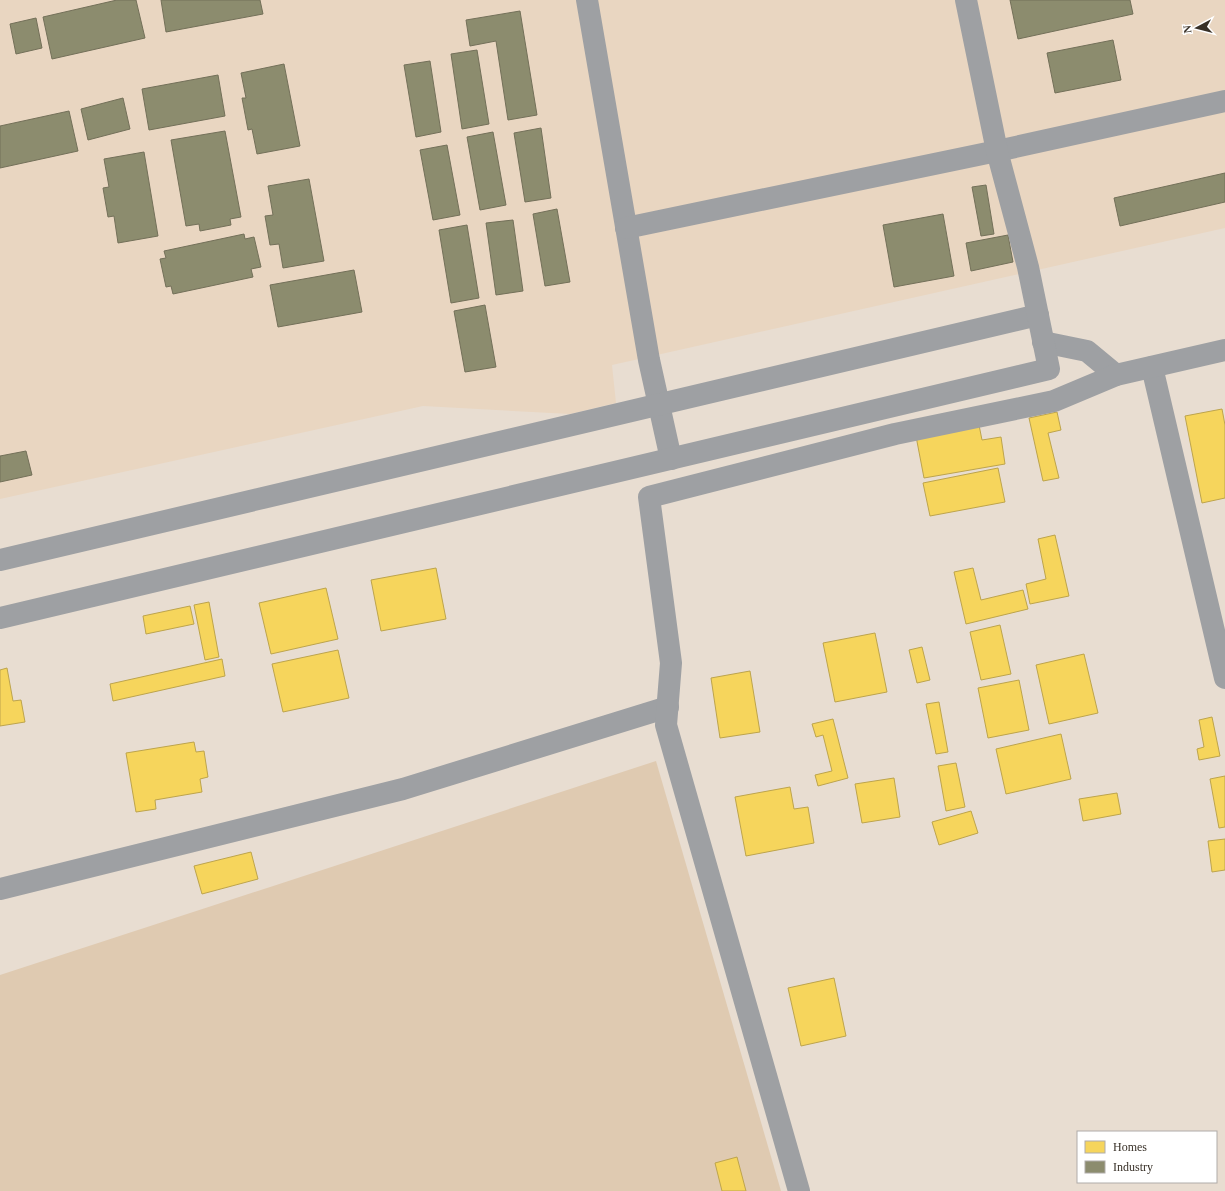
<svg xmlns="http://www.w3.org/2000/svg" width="1225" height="1191" font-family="'Times New Roman',serif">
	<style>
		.built { fill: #e9d6c1 }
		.green { fill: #dfcab1 }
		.homes { fill: #f6d55c; stroke: #bda44c }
		.industry { fill: #8c8c6e; stroke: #737059 }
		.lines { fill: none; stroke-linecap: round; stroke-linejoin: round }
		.minor { stroke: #9ea0a3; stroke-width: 22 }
	</style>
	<rect width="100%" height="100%" fill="#e8ddd1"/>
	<path class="built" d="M0 0H1225V228L612 365 616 403 570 414 423 406 0 499Z"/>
	<path class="green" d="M656 761 781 1191H0V975Z"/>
	<g class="homes">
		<path d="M1222 409 1225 425V498L1202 503 1185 416Z"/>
		<path d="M1057 412 1061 430 1048 433 1059 478 1043 481 1029 418Z"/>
		<path d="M978 420 982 440 1001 437 1005 464 924 478 915 431Z"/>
		<path d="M998 468 1005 502 930 516 923 483Z"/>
		<path d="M1055 535 1069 596 1030 604 1026 584 1046 579 1038 539Z"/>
		<path d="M436 568 446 619 381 631 371 580Z"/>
		<path d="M973 568 981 600 1023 590 1028 609 966 624 954 572Z"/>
		<path d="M326 588 338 639 271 654 259 603Z"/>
		<path d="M209 602 219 657 205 660 194 605Z"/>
		<path d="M190 606 194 624 146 634 143 616Z"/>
		<path d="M1000 625 1011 674 981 680 970 632Z"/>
		<path d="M875 633 887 692 835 702 823 643Z"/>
		<path d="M922 647 930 680 917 683 909 650Z"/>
		<path d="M338 650 349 698 283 712 272 664Z"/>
		<path d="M1084 654 1098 713 1049 724 1036 665Z"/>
		<path d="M222 659 225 676 113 701 110 684Z"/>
		<path d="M7 668 13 701 21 700 25 722 0 726V670Z"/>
		<path d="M750 671 760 732 720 738 711 678Z"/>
		<path d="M1019 680 1029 730 988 738 978 688Z"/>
		<path d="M939 702 948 752 936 754 926 704Z"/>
		<path d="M1212 717 1220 756 1199 760 1197 749 1204 747 1199 720Z"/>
		<path d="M833 719 848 778 818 786 815 775 832 771 823 735 816 737 812 724Z"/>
		<path d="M1061 734 1071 779 1006 794 996 749Z"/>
		<path d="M194 742 196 752 204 751 208 777 200 779 202 792 155 800 156 809 136 812 126 753Z"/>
		<path d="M956 763 965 807 946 811 938 766Z"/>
		<path d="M1225 776V827L1219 828 1210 779Z"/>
		<path d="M894 778 900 817 862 823 855 784Z"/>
		<path d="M790 787 794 809 808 807 814 843 746 856 735 797Z"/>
		<path d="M1117 793 1121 814 1083 821 1079 799Z"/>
		<path d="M971 811 978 833 939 845 932 822Z"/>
		<path d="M1225 839V870L1212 872 1208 841Z"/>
		<path d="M251 852 258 879 202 894 194 866Z"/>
		<path d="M834 978 846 1036 801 1046 788 988Z"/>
		<path d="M737 1157 746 1191H722L715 1163Z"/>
	</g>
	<g class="industry">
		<path d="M117 0H136L145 38 52 59 43 17Z"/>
		<path d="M161 0H260L263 14 166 32Z"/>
		<path d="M1010 0H1130L1133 14 1018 39Z"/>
		<path d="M520 11 537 115 508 120 496 41 470 46 466 20Z"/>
		<path d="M36 18 42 48 16 54 10 24Z"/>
		<path d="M1113 40 1121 80 1055 93 1047 53Z"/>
		<path d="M477 50 489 124 462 129 451 54Z"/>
		<path d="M430 61 441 132 416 137 404 65Z"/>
		<path d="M284 64 300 146 257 154 252 129 248 130 242 98H246L241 73Z"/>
		<path d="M218 75 225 116 149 130 142 89Z"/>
		<path d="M123 98 130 129 88 140 81 109Z"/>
		<path d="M69 111 78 151 0 168V126Z"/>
		<path d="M541 128 551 198 525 202 514 133Z"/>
		<path d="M225 131 241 217 230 219 231 225 200 231 199 224 186 226 171 140Z"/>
		<path d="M493 132 506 205 480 210 467 137Z"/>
		<path d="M447 145 460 215 433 220 420 150Z"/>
		<path d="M144 152 158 236 118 243 114 216 108 217 103 188 109 187 104 159Z"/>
		<path d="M1225 173V202L1120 226 1114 198Z"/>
		<path d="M309 179 324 261 283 268 279 244 270 245 265 216 273 215 268 186Z"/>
		<path d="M986 185 994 234 981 236 972 187Z"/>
		<path d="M557 209 570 282 545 286 533 214Z"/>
		<path d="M943 214 954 276 894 287 883 225Z"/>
		<path d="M513 220 523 291 496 295 486 223Z"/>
		<path d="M467 225 479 298 451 303 439 230Z"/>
		<path d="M244 234 245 239 254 237 261 267 251 269 253 277 173 294 171 286 166 287 160 259 166 258 164 251Z"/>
		<path d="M1008 235 1013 262 971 271 966 243Z"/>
		<path d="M354 270 362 312 278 327 270 285Z"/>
		<path d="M485 305 496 367 465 372 454 311Z"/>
		<path d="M26 451 32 475 0 482V456Z"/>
	</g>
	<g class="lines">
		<g class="minor">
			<path d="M587 0 649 360 671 459"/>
			<path d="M626 228 997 151 1225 101"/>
			<path d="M1043 342 1087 351 1116 375"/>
			<path d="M1152 367 1225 678"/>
			<path d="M0 560 1038 315"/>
			<path d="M0 618 1049 369 1028 267 997 151 966 0"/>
			<path d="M0 889 403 789 668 707"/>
			<path d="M799 1191 666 725 671 663 649 497 895 434 1054 401 1116 375 1225 350"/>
		</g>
	</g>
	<rect x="1077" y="1131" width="140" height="52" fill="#ffffff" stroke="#afaca9"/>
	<rect x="1085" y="1141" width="20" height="12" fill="#f6d55c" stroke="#afaca9"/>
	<text x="1113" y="1151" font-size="12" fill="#383027">Homes</text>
	<rect x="1085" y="1161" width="20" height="12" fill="#8c8c6e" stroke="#afaca9"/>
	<text x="1113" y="1171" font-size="12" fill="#383027">Industry</text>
	<g transform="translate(1197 28) rotate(263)" stroke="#ffffff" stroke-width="3" paint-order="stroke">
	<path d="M0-3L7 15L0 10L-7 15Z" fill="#383027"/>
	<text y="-6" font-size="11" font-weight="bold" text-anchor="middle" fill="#383027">N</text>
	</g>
</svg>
